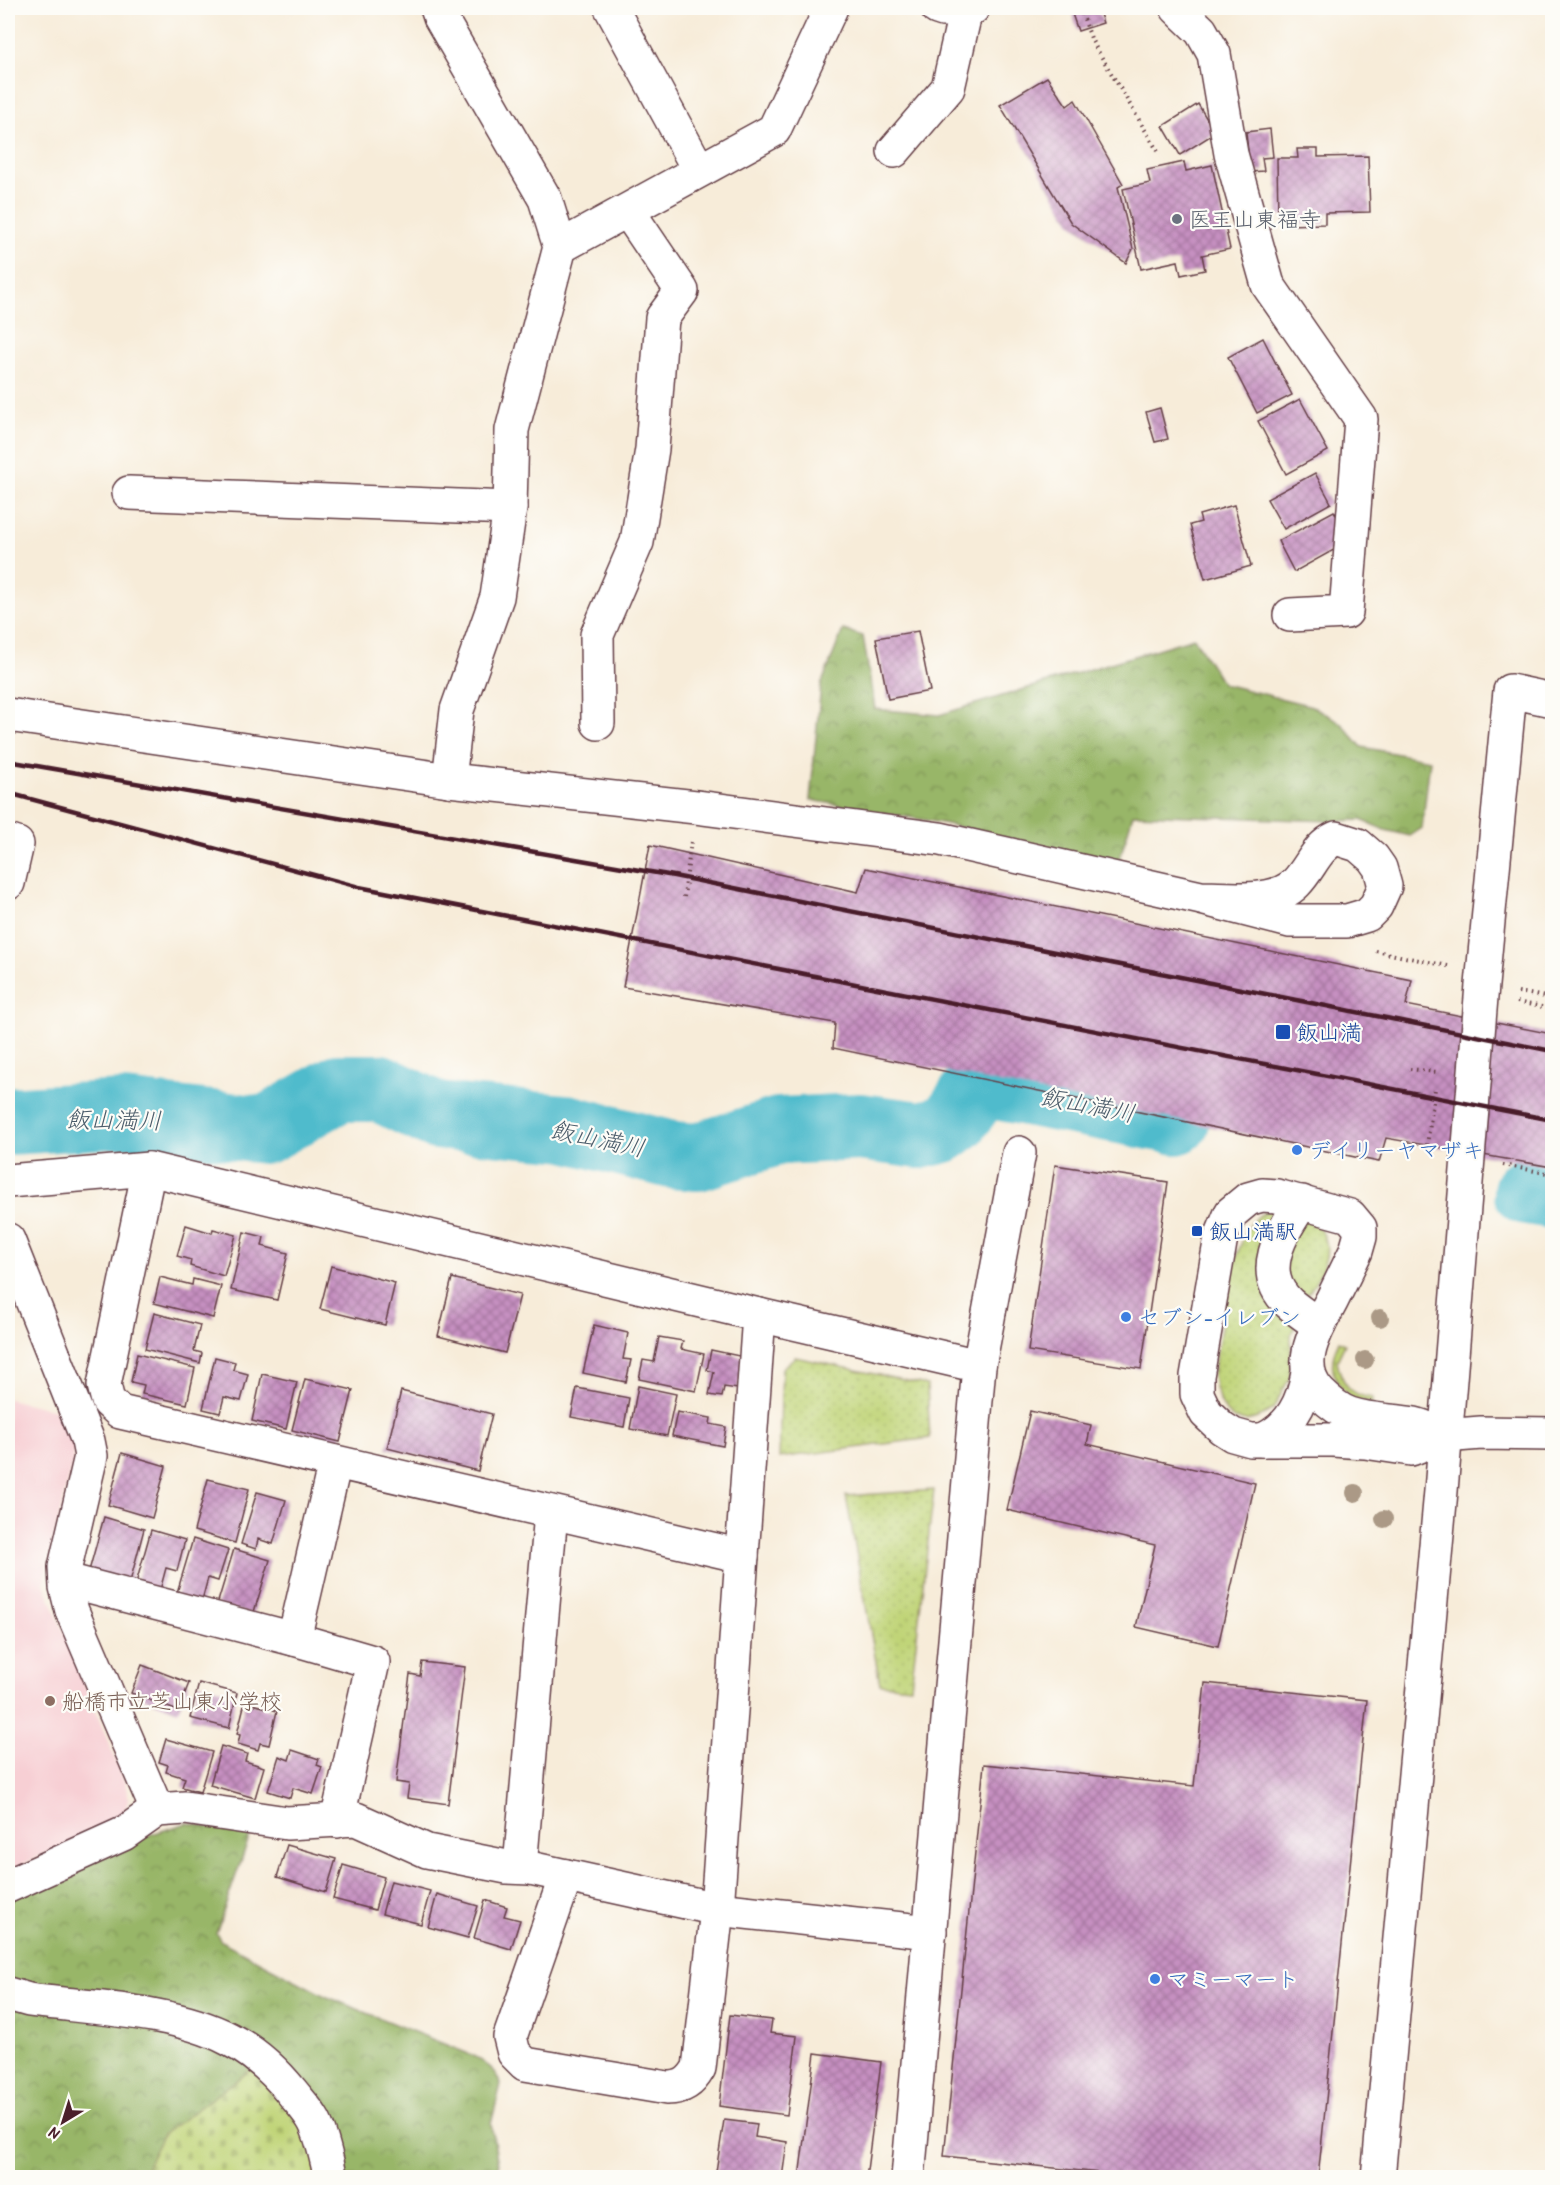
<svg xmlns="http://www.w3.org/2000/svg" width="1560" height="2185" font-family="'Patrick Hand','Klee One',sans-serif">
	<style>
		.built { fill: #f7cfd4 }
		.grass { fill: url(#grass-dots); stroke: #857a51; stroke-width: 1.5 }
		.forest { fill: url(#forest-crowns); stroke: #716a4a; stroke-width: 1.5 }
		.cemetery { fill: url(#cemetery-stones); stroke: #857a51; stroke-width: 1.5 }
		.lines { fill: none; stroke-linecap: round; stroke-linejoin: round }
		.river { stroke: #50bbcc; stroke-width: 68 }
		.building { fill: url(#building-cross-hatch) }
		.minor-casing { stroke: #643e45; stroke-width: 36 }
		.path { stroke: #643e45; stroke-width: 4; stroke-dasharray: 1.5 4.5; stroke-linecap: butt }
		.minor { stroke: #fff; stroke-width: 33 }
		.rail { stroke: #4a1f2b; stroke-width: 4.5 }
		.tree { fill: #ab9986 }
		.worship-dot { fill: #6b7280; stroke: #fdfcf7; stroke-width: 2 }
		.transit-dot { fill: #1a4fb4; stroke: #fdfcf7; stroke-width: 2 }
		.shop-dot { fill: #3f7fe0; stroke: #fdfcf7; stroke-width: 2 }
		.education-dot { fill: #8d6e63; stroke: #fdfcf7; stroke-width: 2 }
		.labels { text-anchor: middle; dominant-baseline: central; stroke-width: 4.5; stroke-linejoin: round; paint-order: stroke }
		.worship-label { font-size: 22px; fill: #5b616d; stroke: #fdfcf7; text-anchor: start }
		.transit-label { font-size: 22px; fill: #164399; stroke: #fdfcf7; text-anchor: start }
		.shop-label { font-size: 22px; fill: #366cbe; stroke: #fdfcf7; text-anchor: start }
		.education-label { font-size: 22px; fill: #785e54; stroke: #fdfcf7; text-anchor: start }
		.water-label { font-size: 24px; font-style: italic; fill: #4c5d6b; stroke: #fdfcf7 }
	</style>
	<defs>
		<pattern id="grass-dots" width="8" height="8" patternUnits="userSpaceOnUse" patternTransform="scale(1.5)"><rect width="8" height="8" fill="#c0d477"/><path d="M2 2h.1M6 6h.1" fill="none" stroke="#a6b667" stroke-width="1.8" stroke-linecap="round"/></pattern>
		<pattern id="forest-crowns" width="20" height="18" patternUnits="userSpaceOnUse" patternTransform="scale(1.5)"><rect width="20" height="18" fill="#98b668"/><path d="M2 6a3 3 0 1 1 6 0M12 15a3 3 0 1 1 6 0" fill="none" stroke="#7e9356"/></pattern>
		<pattern id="cemetery-stones" width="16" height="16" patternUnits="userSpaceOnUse" patternTransform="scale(1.5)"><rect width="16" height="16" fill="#c0d477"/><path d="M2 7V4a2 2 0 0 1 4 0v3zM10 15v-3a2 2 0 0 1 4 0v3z" fill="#a6b667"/></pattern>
		<pattern id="building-cross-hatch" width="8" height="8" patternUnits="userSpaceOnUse" patternTransform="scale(1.5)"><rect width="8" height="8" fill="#c690c1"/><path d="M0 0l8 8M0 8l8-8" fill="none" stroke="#a3759d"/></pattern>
	</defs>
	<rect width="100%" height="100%" fill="#fdfcf7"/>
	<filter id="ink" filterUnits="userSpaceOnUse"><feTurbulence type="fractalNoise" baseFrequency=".0167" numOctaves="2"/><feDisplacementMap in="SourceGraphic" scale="12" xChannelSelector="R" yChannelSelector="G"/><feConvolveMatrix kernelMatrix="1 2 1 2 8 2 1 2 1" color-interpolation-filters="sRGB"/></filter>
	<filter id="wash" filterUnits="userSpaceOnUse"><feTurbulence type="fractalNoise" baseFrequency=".008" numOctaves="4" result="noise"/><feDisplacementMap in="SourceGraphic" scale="24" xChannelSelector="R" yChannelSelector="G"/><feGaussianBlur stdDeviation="1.35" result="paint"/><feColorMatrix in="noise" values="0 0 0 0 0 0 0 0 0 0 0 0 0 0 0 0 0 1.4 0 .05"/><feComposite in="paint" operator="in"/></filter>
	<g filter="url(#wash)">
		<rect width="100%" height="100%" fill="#f7ecd9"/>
		<path class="built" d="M8 1399 56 1410 74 1446V1457L48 1560 44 1584 124 1781 129 1798 121 1822 8 1870Z"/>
		<g class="grass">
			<path d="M1274 1209 1279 1220 1297 1321 1291 1335 1290 1377 1273 1409 1258 1418 1246 1421 1234 1419 1226 1412 1221 1403 1215 1388 1213 1374C1220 1338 1231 1246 1254 1220 1260 1214 1266 1211 1274 1209Z"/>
			<path d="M1302 1216C1346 1237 1322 1275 1302 1303L1280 1264Z"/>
			<path d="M1339 1341 1345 1344 1337 1361C1341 1382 1350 1396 1373 1398L1372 1403 1351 1398C1332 1379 1327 1366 1339 1341Z"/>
			<path d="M795 1357 927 1385 930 1438 779 1458 782 1368Z"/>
			<path d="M1243 1452 1372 1455 1371 1461 1348 1462 1309 1459H1242Z"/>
			<path d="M934 1490 911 1687 880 1684 846 1496Z"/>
		</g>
		<g class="forest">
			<path d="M843 630 863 636 875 709 939 715 1194 638 1223 684 1312 706 1341 723 1362 747 1430 760 1422 828 1410 836 1385 830 1361 820 1330 821 1133 814 1118 864 942 823 810 800 821 685Z"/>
			<path d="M187 1823 250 1835 216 1933 221 1941 325 1996 476 2057 491 2068 501 2084 491 2124 500 2177H345L268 2052 8 1984V1896L136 1839Z"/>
			<path d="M8 2004 164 2027 256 2066 323 2178H8Z"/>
		</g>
		<path class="cemetery" d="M256 2066 296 2114 323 2178H141L163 2134Z"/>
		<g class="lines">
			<g class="river">
				<path d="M8 1121 123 1114 265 1130 339 1088H380L437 1116 566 1128 672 1155 697 1157 779 1131 860 1127 920 1135 941 1130 956 1119 981 1083 1176 1121"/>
				<path d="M1527 1191 1552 1195"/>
			</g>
		</g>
		<g id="blocks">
			<g class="building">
				<path d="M1070 8H1098L1103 23 1078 31Z"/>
				<path d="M1047 77 1067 106 1075 100 1123 184 1118 187 1133 249 1126 263 1071 223 1000 105Z"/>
				<path d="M1198 104 1215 133 1180 155 1163 126Z"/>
				<path d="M1270 129 1273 157 1262 158 1264 171 1250 172 1246 132Z"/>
				<path d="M1297 149H1318V157L1368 156 1370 212 1325 213V224L1286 225 1285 216H1278L1277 158H1298Z"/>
				<path d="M1184 162 1186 171 1212 165 1230 249 1202 255 1205 270 1181 275 1178 261 1141 269 1123 189 1150 183 1147 170Z"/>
				<path d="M1263 338 1292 395 1257 413 1228 357Z"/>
				<path d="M1300 399 1328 451 1286 474 1258 421Z"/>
				<path d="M1160 408 1168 439 1155 442 1146 412Z"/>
				<path d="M1315 473 1331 503 1284 529 1267 499Z"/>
				<path d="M1234 505 1251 566 1205 579 1190 525 1201 522 1199 515Z"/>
				<path d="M1334 511 1350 541 1294 572 1278 541Z"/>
				<path d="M918 631 930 691 888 699 876 638Z"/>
				<path d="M650 845 858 892 866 868 1412 980 1406 1005 1552 1034V1167L1386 1138 1379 1162 833 1048 835 1023 623 987Z"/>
				<path d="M1055 1165 1168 1182 1141 1369 1028 1351Z"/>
				<path d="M186 1225 212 1233 213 1229 236 1235 224 1276 190 1266 191 1260 177 1256Z"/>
				<path d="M244 1232 264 1237 262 1246 288 1253 277 1300 231 1290Z"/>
				<path d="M331 1266 395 1283 385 1325 320 1309Z"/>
				<path d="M160 1277 192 1285 193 1279 221 1286 213 1318 154 1303Z"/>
				<path d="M452 1278 520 1295 505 1353 438 1336Z"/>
				<path d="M154 1313 200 1325 194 1351 202 1353 200 1363 145 1349Z"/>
				<path d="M594 1325 628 1333 623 1359 631 1360 626 1382 583 1373Z"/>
				<path d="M659 1337 683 1341 681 1349 704 1354 696 1391 639 1379 643 1360 654 1362Z"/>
				<path d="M711 1350 744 1357 738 1389 724 1387 722 1397 709 1395 714 1372 707 1370Z"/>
				<path d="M137 1354 195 1368 187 1404 142 1394 144 1385 131 1382Z"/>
				<path d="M215 1357 235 1362 233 1370 248 1374 241 1401 224 1397 220 1413 203 1409Z"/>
				<path d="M262 1374 297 1382 286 1429 252 1421Z"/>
				<path d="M305 1379 353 1390 340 1442 292 1430Z"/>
				<path d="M638 1386 676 1394 667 1436 630 1429Z"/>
				<path d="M577 1388 629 1398 624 1427 571 1417Z"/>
				<path d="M401 1391 492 1414 478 1471 387 1448Z"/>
				<path d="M1030 1411 1091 1425 1087 1444 1255 1483 1218 1646 1136 1627 1155 1545 1007 1510Z"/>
				<path d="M677 1412 711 1418 710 1424 726 1427 723 1446 672 1436Z"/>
				<path d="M122 1453 166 1466 152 1518 108 1505Z"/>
				<path d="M208 1479 249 1489 235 1543 194 1531Z"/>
				<path d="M257 1492 286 1500 273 1544 258 1539 256 1549 241 1544Z"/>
				<path d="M104 1517 144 1529 130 1582 89 1571Z"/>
				<path d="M151 1530 185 1540 177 1571 166 1568 159 1594 135 1587Z"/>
				<path d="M193 1539 228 1550 218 1581 208 1578 201 1604 176 1596Z"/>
				<path d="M234 1549 270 1560 253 1615 217 1605Z"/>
				<path d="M422 1662 465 1667 448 1804 407 1798 409 1784 396 1782 410 1674 420 1676Z"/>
				<path d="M142 1665 189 1683 178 1711 131 1693Z"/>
				<path d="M199 1683 237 1693 229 1728 190 1718Z"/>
				<path d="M1205 1683 1367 1700 1318 2178H1145L944 2156 984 1764 1194 1786Z"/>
				<path d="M245 1702 277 1711 269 1745 260 1743 258 1750 238 1744 240 1735 237 1734Z"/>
				<path d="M166 1739 212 1752 200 1792 182 1787 185 1778 166 1772 168 1765 159 1762Z"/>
				<path d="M221 1746 247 1754 245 1761 264 1767 255 1798 210 1785Z"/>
				<path d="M292 1750 319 1759 317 1765 322 1767 313 1794 293 1788 290 1798 268 1791 279 1756 289 1760Z"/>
				<path d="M287 1845 336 1859 326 1892 277 1877Z"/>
				<path d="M343 1865 384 1877 375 1910 333 1899Z"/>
				<path d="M391 1881 430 1891 421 1924 382 1914Z"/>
				<path d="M437 1894 478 1906 468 1938 428 1927Z"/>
				<path d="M485 1900 507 1907 504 1916 520 1920 511 1949 474 1938Z"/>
				<path d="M730 2015 772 2020 770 2033 797 2036 787 2115 719 2106Z"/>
				<path d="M815 2053 881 2062 866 2178H799Z"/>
				<path d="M724 2120 757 2124 755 2137 787 2142 782 2178H715Z"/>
			</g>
		</g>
	</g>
	<g filter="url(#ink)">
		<use href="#blocks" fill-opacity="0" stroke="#643e45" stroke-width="1.5"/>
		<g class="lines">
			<defs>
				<g id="minor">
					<path d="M437 8 440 17 545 199 560 247 512 430 510 508 497 597 457 710 449 780"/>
					<path d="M611 8 699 170"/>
					<path d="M937 8 943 10 973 8"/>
					<path d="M1177 8 1201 31 1214 54 1231 154 1268 285 1361 419 1346 612 1290 615"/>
					<path d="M894 151 948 88 966 9"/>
					<path d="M560 247 774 130 831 8"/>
					<path d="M129 493 510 508"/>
					<path d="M8 715 449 780 696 807 940 839 1201 898 1290 921H1347L1367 915 1376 906 1385 886 1380 868 1373 858 1358 845 1336 838C1316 847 1311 868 1296 883 1275 905 1229 898 1201 898"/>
					<path d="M598 723 597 635 637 542 652 449 662 318 682 291 628 211"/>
					<path d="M8 841 17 844 8 883"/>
					<path d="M149 1169 104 1385 108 1401 120 1412 742 1556"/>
					<path d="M8 1181 149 1169 759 1315 979 1366 908 2178"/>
					<path d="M1302 1202C1283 1231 1255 1271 1289 1303 1298 1311 1309 1318 1319 1325"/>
					<path d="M8 1240 88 1441 91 1456 65 1567 66 1587 72 1611 157 1810"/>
					<path d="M979 1366 1019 1153"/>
					<path d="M1444 1436C1434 1432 1424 1426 1414 1424 1393 1420 1371 1421 1350 1414 1338 1410 1329 1402 1320 1393 1293 1365 1317 1329 1332 1300 1340 1284 1348 1267 1356 1251L1360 1237V1228L1350 1216 1277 1196 1262 1195 1248 1199 1231 1213 1221 1237 1197 1376V1394L1206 1413 1222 1428 1233 1435 1251 1440H1333L1365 1442 1411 1449 1444 1436 1481 1433 1552 1434"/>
					<path d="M1263 1440C1291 1427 1303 1402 1308 1373"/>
					<path d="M66 1580 294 1639 335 1462"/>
					<path d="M294 1639 373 1662 337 1821"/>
					<path d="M520 1867 551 1513"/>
					<path d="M566 1876 510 2037 514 2053 525 2064 667 2088C683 2088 691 2082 699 2068L717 1909 759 1315"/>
					<path d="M8 1886 123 1834 157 1810 185 1808 287 1823 356 1819 427 1851 507 1867 530 1868 717 1909 930 1932"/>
					<path d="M8 1994 29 2000C90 2008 174 2010 229 2039 253 2051 275 2071 292 2092 299 2101 308 2110 314 2121 323 2138 326 2159 331 2178"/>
					<path d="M1378 2178 1441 1491 1482 985 1510 691 1552 700"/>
				</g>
			</defs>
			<use href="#minor" class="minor-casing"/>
			<g class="path">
				<path d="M1080 8 1092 41 1160 155"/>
				<path d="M684 897 691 841"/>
				<path d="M1376 951 1448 966"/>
				<path d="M1518 992 1552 998"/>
				<path d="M1517 1002 1552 1009"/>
				<path d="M1410 1069 1437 1072"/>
				<path d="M1427 1145 1435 1089"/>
				<path d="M1503 1165 1552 1174"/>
			</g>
			<use href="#minor" class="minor"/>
			<g class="rail">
				<path d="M8 761 674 876 1552 1051"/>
				<path d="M8 793 359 887 1552 1120"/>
			</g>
		</g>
		<g class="tree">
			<circle cx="1380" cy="1318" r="9"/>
			<circle cx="1365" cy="1360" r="9"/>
			<circle cx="1355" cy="1493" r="9"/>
			<circle cx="1384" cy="1519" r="9"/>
		</g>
	</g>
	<circle class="worship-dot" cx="1177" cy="219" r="6"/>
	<g class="transit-dot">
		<rect x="1275" y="1024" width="16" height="16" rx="3"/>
		<rect x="1191" y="1225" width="12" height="12" rx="3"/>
	</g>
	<g class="shop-dot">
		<circle cx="1297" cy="1150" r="6"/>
		<circle cx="1126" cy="1317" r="6"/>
		<circle cx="1155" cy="1979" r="6"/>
	</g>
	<circle class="education-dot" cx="50" cy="1701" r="6"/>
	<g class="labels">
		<g class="worship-label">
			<text x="1189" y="219">医王山東福寺</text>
		</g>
		<g class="transit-label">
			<text x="1296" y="1032">飯山満</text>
			<text x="1209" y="1231">飯山満駅</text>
		</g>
		<g class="shop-label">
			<text x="1309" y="1150">デイリーヤマザキ</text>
			<text x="1138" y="1317">セブン-イレブン</text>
			<text x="1167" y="1979">マミーマート</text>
		</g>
		<g class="education-label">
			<text x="62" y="1701">船橋市立芝山東小学校</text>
		</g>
		<g class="water-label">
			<text transform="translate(1088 1104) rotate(11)">飯山満川</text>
			<text transform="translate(114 1119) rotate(1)">飯山満川</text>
			<text transform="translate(598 1138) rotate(12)">飯山満川</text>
		</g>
	</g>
	<rect width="1560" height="2185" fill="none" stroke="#fdfcf7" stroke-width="30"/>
	<g transform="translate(63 2122) rotate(218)" stroke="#fdfcf7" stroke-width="4.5" paint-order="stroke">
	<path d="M0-4.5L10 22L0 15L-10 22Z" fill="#4a1f2b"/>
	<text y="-9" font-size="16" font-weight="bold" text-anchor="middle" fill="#4a1f2b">N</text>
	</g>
</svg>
